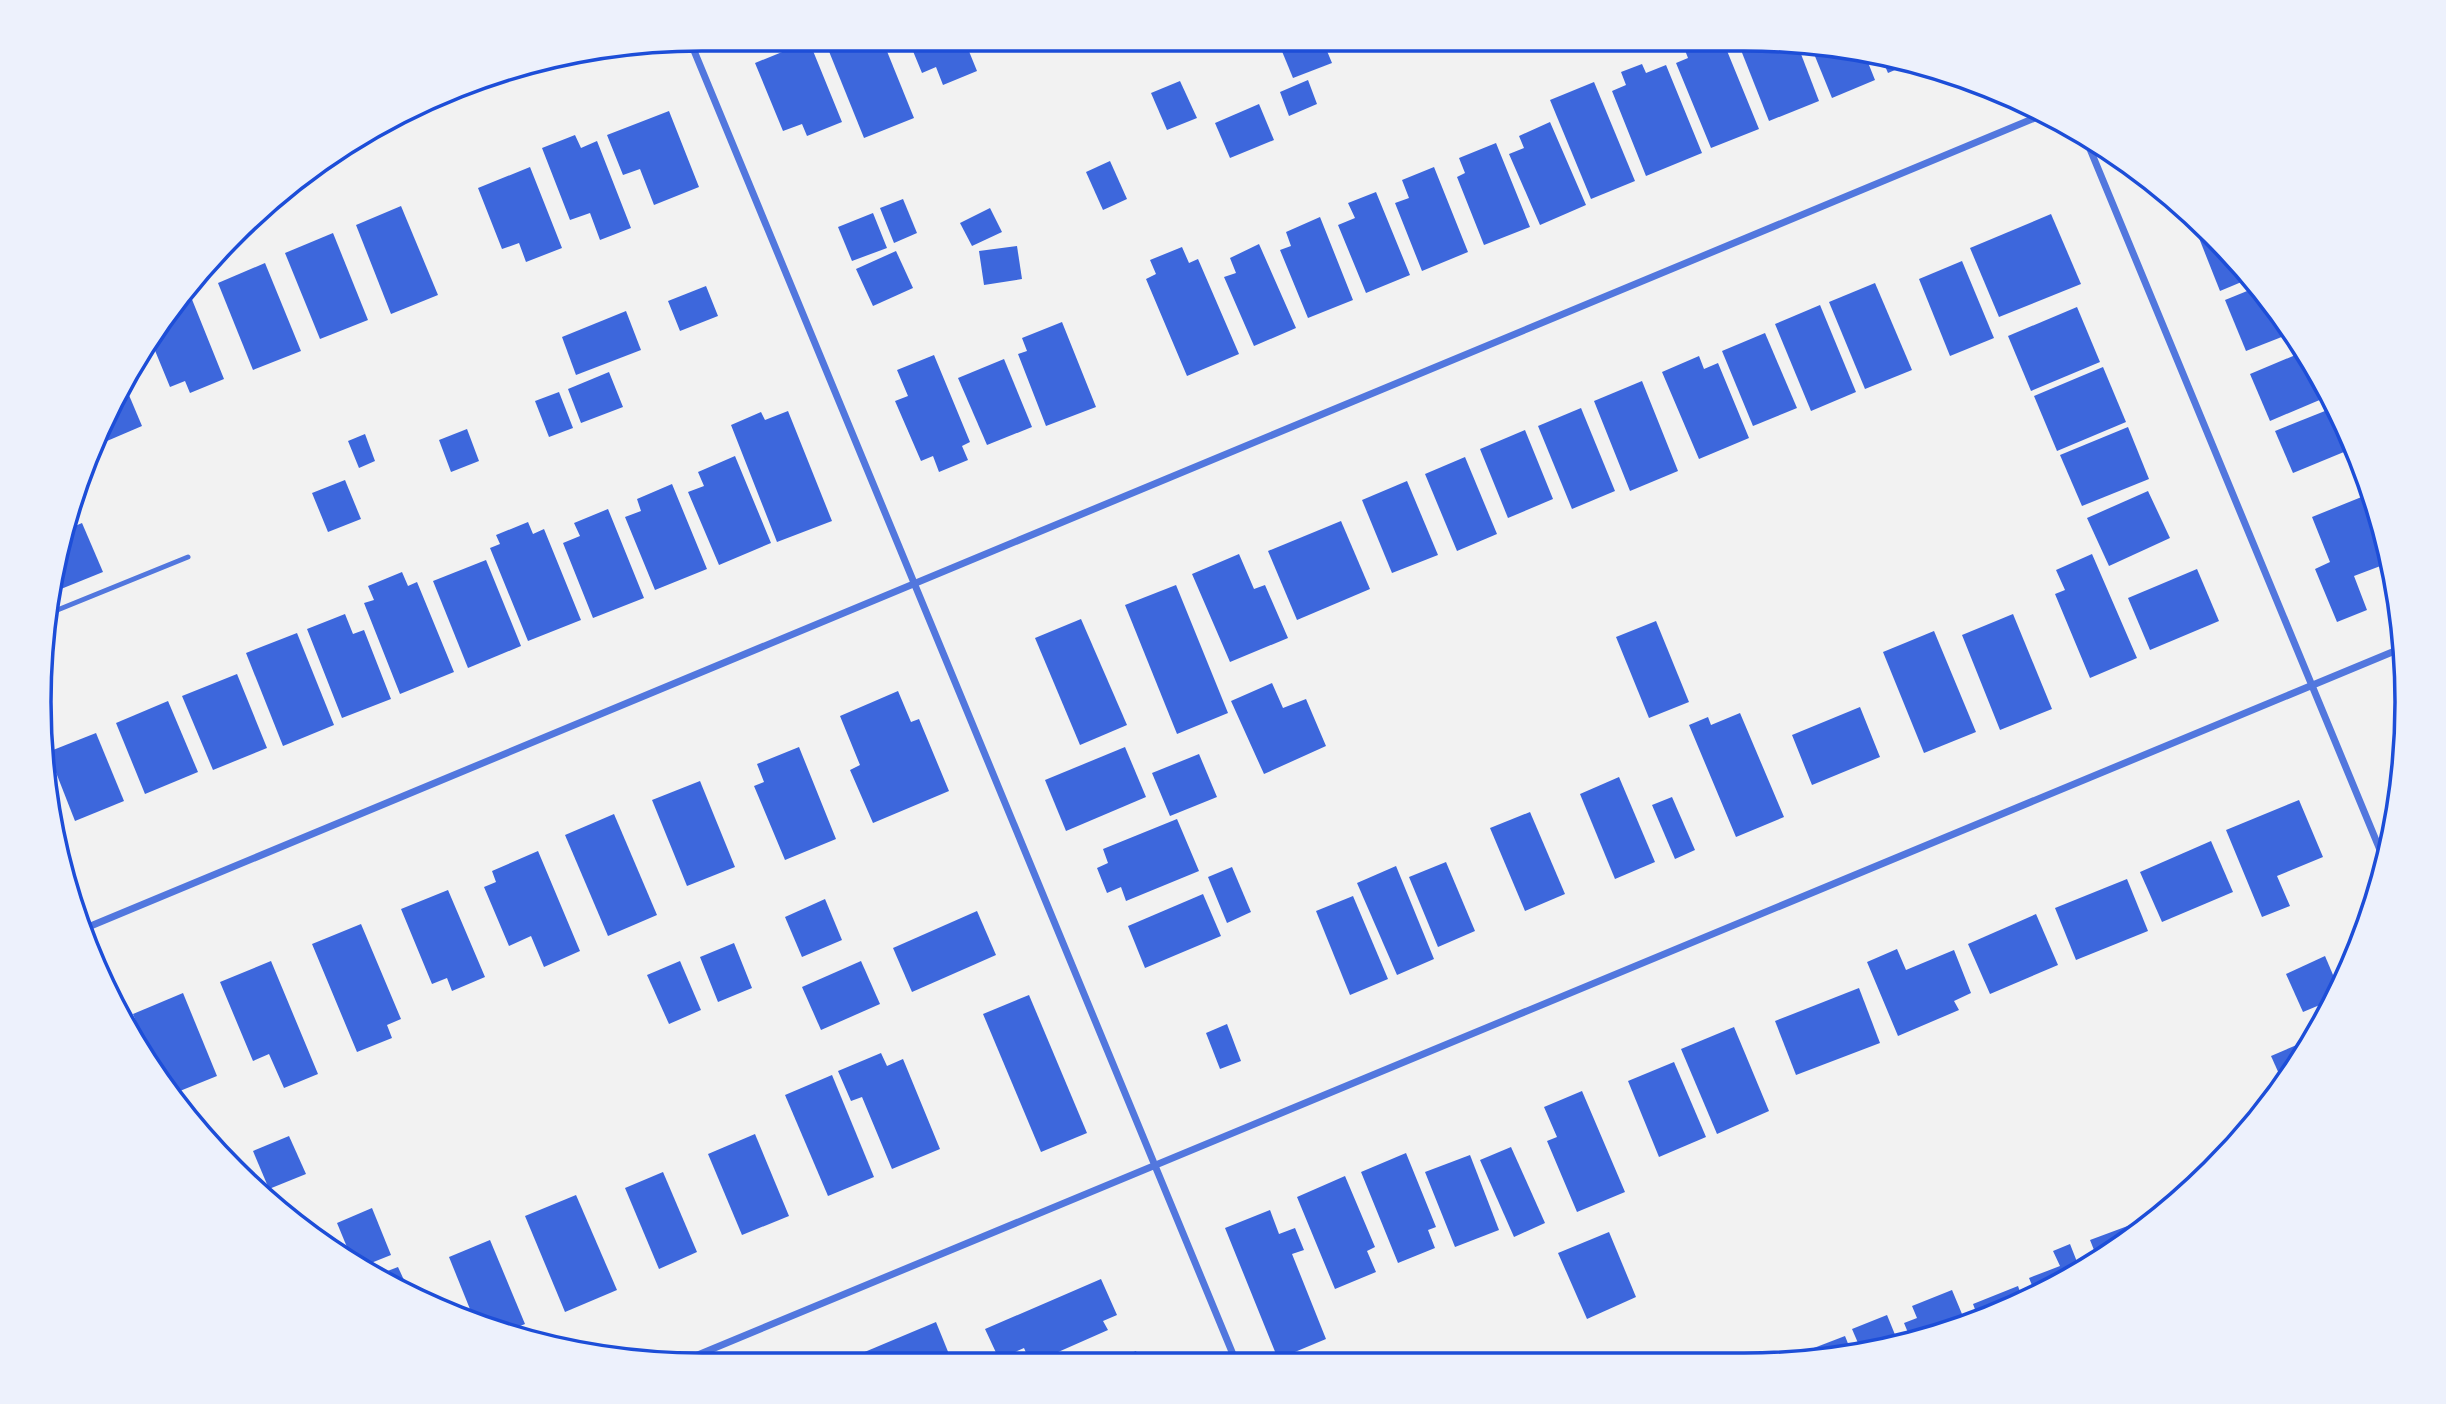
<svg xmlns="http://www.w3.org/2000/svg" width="2446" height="1404" font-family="'Crimson Pro',serif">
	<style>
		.building { fill: #3d67dc }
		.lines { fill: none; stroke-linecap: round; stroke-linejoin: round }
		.service { stroke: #5277de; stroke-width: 5 }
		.minor { stroke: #5277de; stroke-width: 7 }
		.rim { fill: none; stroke: #1d4ed8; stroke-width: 3.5 }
	</style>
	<rect width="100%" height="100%" fill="#f2f2f2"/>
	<g class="building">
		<path d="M824 39H882L914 118 864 138Z"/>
		<path d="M908 39H964L977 71 943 85 936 67 922 73Z"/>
		<path d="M1290 39H1322L1332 63 1293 78 1279 44Z"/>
		<path d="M1681 40H1710L1712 45 1723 41 1759 129 1711 148 1676 63 1688 58Z"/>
		<path d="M1737 40 1796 41 1819 101 1769 121Z"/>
		<path d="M809 41 842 122 807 136 802 124 783 131 755 63Z"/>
		<path d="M1810 44 1865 55 1875 80 1832 98Z"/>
		<path d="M1882 59 1909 64 1888 73Z"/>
		<path d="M1642 64 1646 73 1666 65 1702 153 1646 176 1612 91 1626 85 1621 72Z"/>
		<path d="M1308 80 1317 104 1289 116 1280 92Z"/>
		<path d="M1180 81 1197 118 1167 130 1151 93Z"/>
		<path d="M1594 82 1635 181 1591 199 1550 100Z"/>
		<path d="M1259 104 1274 140 1230 158 1215 123Z"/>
		<path d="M669 111 699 187 654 205 640 169 623 175 607 135Z"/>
		<path d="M1550 122 1586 205 1540 225 1509 154 1524 148 1519 136Z"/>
		<path d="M575 135 581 148 597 141 631 228 600 240 590 213 570 220 542 148Z"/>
		<path d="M1496 143 1530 227 1484 245 1457 177 1465 173 1459 158Z"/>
		<path d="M1110 161 1127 199 1103 210 1086 172Z"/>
		<path d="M530 167 562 248 526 262 519 243 502 249 478 188Z"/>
		<path d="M1434 167 1468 252 1422 271 1395 203 1409 198 1402 180Z"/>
		<path d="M1376 192 1410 275 1366 293 1338 225 1355 218 1348 203Z"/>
		<path d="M903 199 917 233 894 243 880 208Z"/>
		<path d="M401 206 438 295 391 314 356 225Z"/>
		<path d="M990 208 1002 232 972 246 960 223Z"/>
		<path d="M2188 212 2203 225 2194 228Z"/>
		<path d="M873 213 887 248 852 261 838 227Z"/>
		<path d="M2051 214 2081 284 1999 317 1970 248Z"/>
		<path d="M1320 217 1353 300 1308 318 1280 250 1291 246 1286 232Z"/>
		<path d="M333 233 368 320 320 339 285 253Z"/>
		<path d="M2213 233 2251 278 2220 291 2199 238Z"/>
		<path d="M1259 244 1296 328 1254 346 1224 277 1236 273 1230 258Z"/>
		<path d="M1017 246 1022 279 984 285 979 251Z"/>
		<path d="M1182 247 1189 263 1198 259 1239 354 1187 376 1146 279 1156 274 1150 260Z"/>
		<path d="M896 251 913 288 873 306 856 269Z"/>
		<path d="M1962 261 1994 338 1950 356 1919 279Z"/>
		<path d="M265 263 301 351 253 370 218 283Z"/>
		<path d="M1875 283 1912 370 1865 389 1829 302Z"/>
		<path d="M706 286 718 316 680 331 668 301Z"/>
		<path d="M2257 287 2294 332 2246 351 2225 300Z"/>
		<path d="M189 292 224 379 190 393 185 381 170 387 149 336Z"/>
		<path d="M1820 305 1856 392 1811 411 1775 324Z"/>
		<path d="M2077 307 2100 362 2031 391 2008 336Z"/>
		<path d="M626 311 641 350 576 375 562 337Z"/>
		<path d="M1062 322 1096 407 1046 426 1018 354 1027 351 1022 338Z"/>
		<path d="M1765 333 1797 408 1753 426 1722 351Z"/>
		<path d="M2305 351 2329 396 2270 421 2250 374Z"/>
		<path d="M934 355 970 442 962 446 968 460 939 472 933 456 921 461 895 401 908 396 897 370Z"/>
		<path d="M1699 356 1704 369 1718 363 1749 438 1699 459 1662 372Z"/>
		<path d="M1004 359 1032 427 987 445 958 378Z"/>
		<path d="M2103 367 2126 422 2057 451 2034 396Z"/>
		<path d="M609 372 623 407 581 423 568 389Z"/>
		<path d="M1642 381 1678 471 1630 491 1594 401Z"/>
		<path d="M126 388 142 426 100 444 109 424Z"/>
		<path d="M559 392 573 428 549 437 535 401Z"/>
		<path d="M2335 407 2356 447 2293 473 2275 431Z"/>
		<path d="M1581 408 1615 491 1572 509 1538 426Z"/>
		<path d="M788 411 832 521 777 542 731 425 761 412 765 420Z"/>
		<path d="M2128 427 2149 479 2082 506 2060 455Z"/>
		<path d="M467 429 479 461 451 472 439 440Z"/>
		<path d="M1525 430 1553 499 1508 518 1480 449Z"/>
		<path d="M365 434 375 461 359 468 348 441Z"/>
		<path d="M735 456 771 543 719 565 688 492 704 486 698 472Z"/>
		<path d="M1465 457 1497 534 1457 551 1425 474Z"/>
		<path d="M345 480 361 519 328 532 312 493Z"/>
		<path d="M1407 481 1438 555 1392 573 1362 500Z"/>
		<path d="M672 484 707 569 655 590 625 517 641 511 637 499Z"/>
		<path d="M2148 491 2170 538 2109 566 2087 518Z"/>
		<path d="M2364 496 2391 562 2354 576 2367 610 2337 622 2315 569 2330 562 2312 517Z"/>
		<path d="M608 509 644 598 593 618 563 543 580 536 574 523Z"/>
		<path d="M1341 521 1370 589 1297 620 1268 551Z"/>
		<path d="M528 522 533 534 544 529 581 620 528 641 490 548 500 544 496 535Z"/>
		<path d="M82 523 103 572 56 591 54 586 61 532Z"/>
		<path d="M1239 554 1254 589 1265 585 1288 638 1230 662 1192 574Z"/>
		<path d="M2092 554 2137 658 2090 678 2055 594 2065 590 2056 570Z"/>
		<path d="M486 560 521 646 468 668 433 581Z"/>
		<path d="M2197 569 2219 621 2150 650 2128 598Z"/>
		<path d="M402 572 408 586 417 582 454 672 400 694 364 603 374 600 368 586Z"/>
		<path d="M1176 585 1228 713 1177 734 1125 605Z"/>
		<path d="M345 614 353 634 364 630 391 699 342 718 307 629Z"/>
		<path d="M2013 614 2052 709 2000 730 1962 635Z"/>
		<path d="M1081 619 1127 725 1080 745 1035 638Z"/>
		<path d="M1656 621 1689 702 1649 718 1616 637Z"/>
		<path d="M1934 631 1976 732 1924 753 1883 652Z"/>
		<path d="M297 633 334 725 283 746 246 653Z"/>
		<path d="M237 674 267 748 213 770 182 696Z"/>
		<path d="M1272 683 1283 708 1306 699 1326 746 1264 774 1231 701Z"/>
		<path d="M898 691 911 722 919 719 949 791 873 823 850 770 860 765 840 716Z"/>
		<path d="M168 701 198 772 145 794 116 723Z"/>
		<path d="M1860 707 1880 757 1812 785 1792 735Z"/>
		<path d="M1740 713 1784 817 1736 837 1689 725 1708 717 1711 725Z"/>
		<path d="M96 733 124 801 75 821 48 752Z"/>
		<path d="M799 747 836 839 785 860 754 786 764 782 757 764Z"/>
		<path d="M1125 747 1146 797 1066 831 1045 780Z"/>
		<path d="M1199 754 1217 797 1170 816 1152 773Z"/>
		<path d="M1619 777 1655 862 1615 879 1580 794Z"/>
		<path d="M700 781 735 867 687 886 652 800Z"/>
		<path d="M1672 797 1695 850 1675 859 1652 805Z"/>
		<path d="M2299 800 2323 857 2277 876 2290 906 2262 917 2226 830Z"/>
		<path d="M1530 812 1565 894 1525 911 1490 828Z"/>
		<path d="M614 814 657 915 608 936 565 835Z"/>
		<path d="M1177 819 1199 871 1126 901 1121 887 1107 893 1097 868 1108 863 1103 849Z"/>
		<path d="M2211 841 2233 892 2162 922 2140 872Z"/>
		<path d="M538 851 580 951 544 967 531 936 509 946 484 887 496 882 492 871Z"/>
		<path d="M1446 862 1475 931 1438 947 1409 877Z"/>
		<path d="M1396 866 1434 959 1397 975 1357 883Z"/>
		<path d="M1232 867 1251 912 1227 923 1208 877Z"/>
		<path d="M2127 879 2148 931 2076 960 2055 908Z"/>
		<path d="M448 890 485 977 452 991 447 978 432 984 401 909Z"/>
		<path d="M1203 894 1221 936 1145 968 1128 926Z"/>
		<path d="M1353 896 1388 979 1350 995 1316 911Z"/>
		<path d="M825 899 842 940 802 957 785 917Z"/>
		<path d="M977 911 996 955 912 992 893 948Z"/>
		<path d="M2036 914 2058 965 1990 994 1968 944Z"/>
		<path d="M361 924 401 1019 387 1025 392 1038 357 1052 312 944Z"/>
		<path d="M734 943 752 988 718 1002 700 957Z"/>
		<path d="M1897 949 1906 970 1954 950 1971 993 1954 1001 1959 1010 1898 1036 1867 962Z"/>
		<path d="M2325 956 2339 989 2334 999 2303 1012 2286 974Z"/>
		<path d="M271 961 318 1074 284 1088 269 1054 253 1061 220 982Z"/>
		<path d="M680 961 701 1010 669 1024 647 975Z"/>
		<path d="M861 961 880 1004 821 1030 802 987Z"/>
		<path d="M1859 988 1880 1043 1796 1075 1775 1021Z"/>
		<path d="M183 993 217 1076 170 1095 152 1061 133 1014Z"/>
		<path d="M1029 995 1087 1133 1041 1152 983 1014Z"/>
		<path d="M1227 1024 1241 1061 1220 1069 1206 1033Z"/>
		<path d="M1734 1027 1769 1111 1717 1134 1681 1049Z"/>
		<path d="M2313 1038 2296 1070 2284 1085 2271 1056Z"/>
		<path d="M881 1053 887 1066 903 1059 940 1149 892 1169 862 1097 851 1101 838 1071Z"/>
		<path d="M1674 1062 1706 1137 1659 1157 1628 1081Z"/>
		<path d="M832 1075 874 1177 828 1196 785 1095Z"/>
		<path d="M1582 1091 1625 1192 1577 1212 1547 1141 1557 1137 1544 1107Z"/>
		<path d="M755 1134 789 1216 742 1235 708 1154Z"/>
		<path d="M289 1136 306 1174 269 1189 253 1151Z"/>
		<path d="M1511 1147 1545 1223 1514 1237 1480 1160Z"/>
		<path d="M1406 1153 1436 1227 1428 1230 1435 1248 1398 1263 1361 1172Z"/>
		<path d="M1470 1155 1499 1230 1455 1247 1425 1172Z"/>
		<path d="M663 1172 697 1252 659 1269 625 1188Z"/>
		<path d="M1345 1176 1375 1247 1367 1251 1376 1272 1335 1289 1297 1197Z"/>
		<path d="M576 1195 617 1290 565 1312 525 1216Z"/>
		<path d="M372 1208 391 1255 361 1267 354 1264 337 1223Z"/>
		<path d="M1270 1210 1279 1234 1295 1228 1304 1250 1292 1254 1326 1339 1278 1359 1225 1228Z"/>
		<path d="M2133 1224 2135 1231 2098 1260 2090 1240Z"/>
		<path d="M1609 1232 1636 1297 1587 1319 1558 1253Z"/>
		<path d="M490 1240 525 1324 502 1333 488 1330 476 1324 449 1257Z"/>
		<path d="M2070 1244 2081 1272 2036 1295 2029 1278 2060 1266 2053 1251Z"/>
		<path d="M398 1267 409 1291 377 1275Z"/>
		<path d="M1101 1279 1117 1315 1103 1321 1108 1330 1031 1364 1024 1348 999 1359 985 1329Z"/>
		<path d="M2018 1286 2023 1300 1979 1320 1973 1304Z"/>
		<path d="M1952 1290 1967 1326 1957 1330 1911 1340 1904 1323 1917 1318 1912 1306Z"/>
		<path d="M1887 1315 1898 1342 1861 1350 1852 1329Z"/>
		<path d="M936 1322 953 1364H836Z"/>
		<path d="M1845 1336 1851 1351 1809 1360 1806 1351Z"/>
		<path d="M1136 1351 1141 1364H1104Z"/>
		<path d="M1333 1356 1337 1364H1314Z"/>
	</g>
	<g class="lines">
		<path class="service" d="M50 613 188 557"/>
		<g class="minor">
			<path d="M690 41 1237 1364"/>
			<path d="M441 99 512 70"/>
			<path d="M2085 137 2385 862"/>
			<path d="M81 930 2042 115"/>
			<path d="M676 1364 2402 648"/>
		</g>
	</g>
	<path d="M0 0H2446V1404H0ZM702 51H1744A651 651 0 0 1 2395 702V702A651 651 0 0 1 1744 1353H702A651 651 0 0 1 51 702V702A651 651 0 0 1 702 51Z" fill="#edf1fc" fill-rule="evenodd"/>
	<path class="rim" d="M702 51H1744A651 651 0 0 1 2395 702V702A651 651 0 0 1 1744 1353H702A651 651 0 0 1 51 702V702A651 651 0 0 1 702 51Z"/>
</svg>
